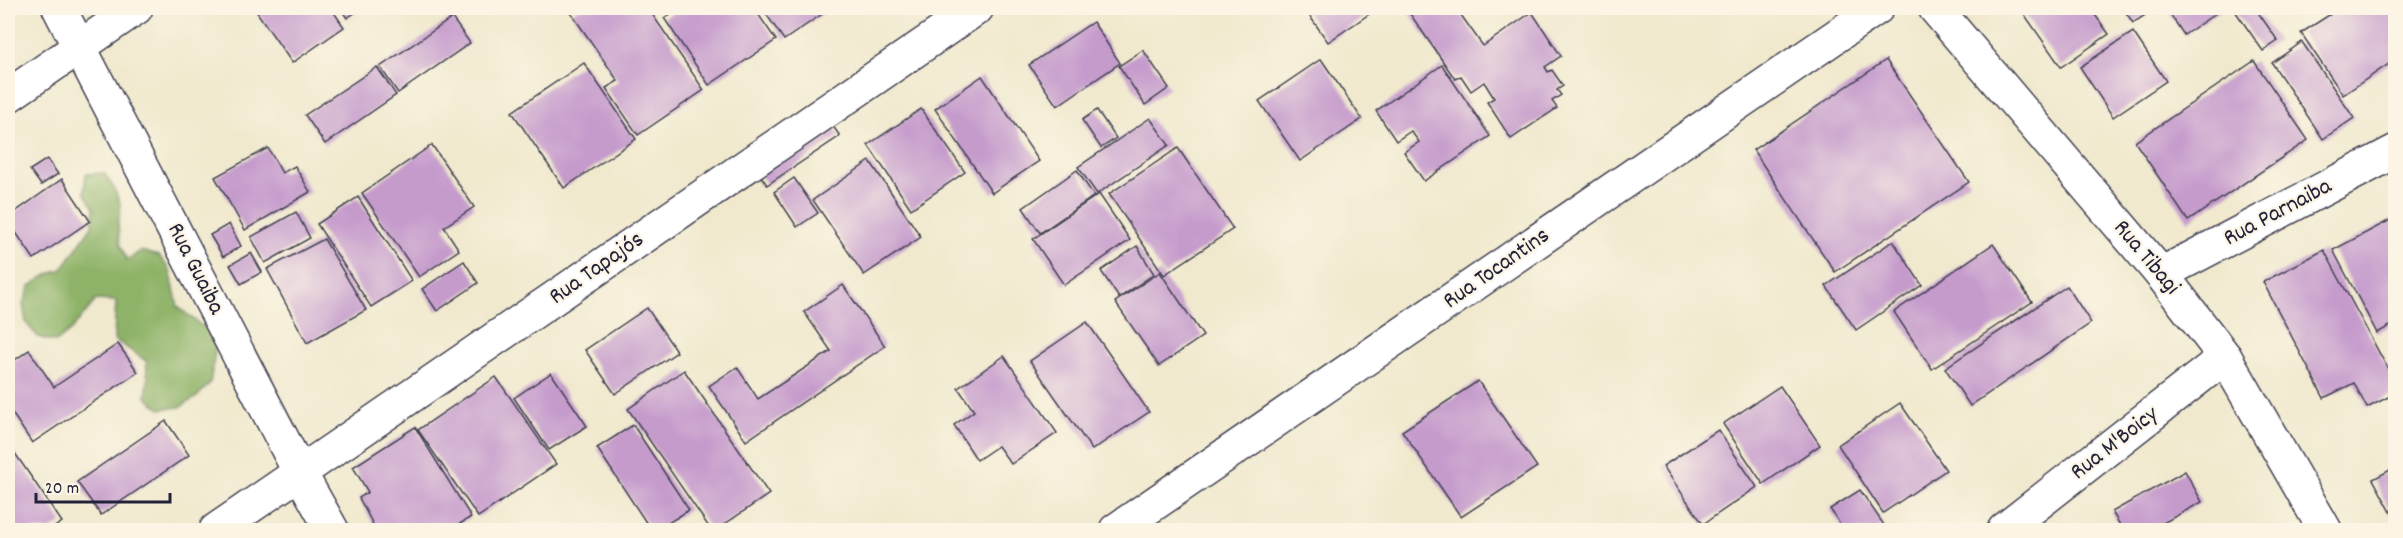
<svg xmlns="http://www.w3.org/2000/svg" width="2403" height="538" font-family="Dekko,sans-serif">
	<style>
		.forest { fill: #8eb368; stroke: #586a52; stroke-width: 1.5 }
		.building { fill: #c59bcc }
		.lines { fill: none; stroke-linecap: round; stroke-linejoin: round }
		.street-casing { stroke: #414051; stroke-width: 36 }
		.street { stroke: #fff; stroke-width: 33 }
		.labels { text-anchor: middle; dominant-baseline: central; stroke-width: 4.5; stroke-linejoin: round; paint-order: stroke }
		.street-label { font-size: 24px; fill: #22223b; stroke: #fcf5e5 }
	</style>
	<rect width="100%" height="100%" fill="#fcf5e5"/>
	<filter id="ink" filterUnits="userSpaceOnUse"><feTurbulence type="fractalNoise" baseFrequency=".0167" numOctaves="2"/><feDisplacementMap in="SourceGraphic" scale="12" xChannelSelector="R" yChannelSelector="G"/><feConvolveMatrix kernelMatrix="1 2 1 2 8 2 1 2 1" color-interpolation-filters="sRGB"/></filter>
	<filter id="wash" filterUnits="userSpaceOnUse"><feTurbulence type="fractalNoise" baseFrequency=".008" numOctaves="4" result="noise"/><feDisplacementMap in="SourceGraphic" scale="24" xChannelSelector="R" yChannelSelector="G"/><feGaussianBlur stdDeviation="1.35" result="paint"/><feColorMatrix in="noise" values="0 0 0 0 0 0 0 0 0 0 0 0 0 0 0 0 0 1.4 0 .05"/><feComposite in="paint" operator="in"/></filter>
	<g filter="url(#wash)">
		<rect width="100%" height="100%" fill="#f0e9ce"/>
		<path class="forest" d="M104 173 114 188 121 206 118 225 120 244 127 260 141 251 159 256 170 270 178 307 207 330 216 346 210 383 197 397 180 407 160 409 146 397 148 379 146 361 114 339 116 301 96 300 71 330 56 342 38 337 26 323 23 304 30 286 45 276 62 269 92 226 94 208 84 192 86 174Z"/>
		<g id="blocks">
			<g class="building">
				<path d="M254 8H331L344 27 292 63Z"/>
				<path d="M340 8H362L347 18Z"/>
				<path d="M579 8H648L704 90 638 135 606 88 618 81 571 13Z"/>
				<path d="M680 8H754L776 40 709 85 664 18Z"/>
				<path d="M762 8H831L784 40Z"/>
				<path d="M1304 8H1378L1328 42Z"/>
				<path d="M1406 8H1456L1483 46 1532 12 1561 56 1545 67 1548 72 1552 70 1563 86 1557 90 1561 95 1552 101 1557 108 1511 139 1487 102 1494 98 1484 82 1471 91 1461 76 1455 79Z"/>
				<path d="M2020 8H2090L2109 34 2061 67Z"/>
				<path d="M2123 8H2156L2133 23Z"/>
				<path d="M2166 8H2221L2222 9 2184 35Z"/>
				<path d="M2233 8H2255L2278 41 2263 51Z"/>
				<path d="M2340 8H2393L2396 11V59L2343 95 2301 33Z"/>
				<path d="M452 18 470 43 398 93 380 67Z"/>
				<path d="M1093 22 1120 63 1057 106 1029 65Z"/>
				<path d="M2133 32 2166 81 2113 117 2080 67Z"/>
				<path d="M2302 42 2354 118 2323 139 2272 63Z"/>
				<path d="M1143 50 1169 88 1145 105 1119 66Z"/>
				<path d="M1321 59 1362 119 1300 161 1259 101Z"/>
				<path d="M1886 60 1969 182 1835 272 1753 150Z"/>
				<path d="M2254 61 2308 140 2188 221 2135 142Z"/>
				<path d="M584 63 636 139 564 188 512 112Z"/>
				<path d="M1442 65 1490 136 1424 181 1404 152 1419 142 1411 131 1396 141 1376 111Z"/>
				<path d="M377 67 396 95 325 144 305 115Z"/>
				<path d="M982 76 1039 161 992 193 935 109Z"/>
				<path d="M921 109 965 172 911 209 868 145Z"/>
				<path d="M1097 110 1116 138 1101 148 1082 120Z"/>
				<path d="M827 118 840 136 767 185 755 167Z"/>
				<path d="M1150 118 1169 145 1097 194 1078 167Z"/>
				<path d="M432 145 474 207 444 227 459 250 419 277 362 193Z"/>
				<path d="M268 148 282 173 295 166 310 192 245 230 215 177Z"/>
				<path d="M1178 148 1233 229 1164 275 1109 194Z"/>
				<path d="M47 159 58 174 41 185 30 170Z"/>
				<path d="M870 161 921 237 864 275 813 200Z"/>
				<path d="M1077 170 1094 196 1040 233 1023 208Z"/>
				<path d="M794 178 818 213 797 227 774 192Z"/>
				<path d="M62 179 90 221 34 259 8 221V217Z"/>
				<path d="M1099 194 1130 240 1064 285 1033 239Z"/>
				<path d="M358 197 412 281 371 307 317 224Z"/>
				<path d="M296 212 310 238 265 263 251 237Z"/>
				<path d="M2396 217V323L2377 333 2333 250Z"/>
				<path d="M229 224 241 246 223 257 210 235Z"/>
				<path d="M324 239 366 310 307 343 267 269Z"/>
				<path d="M1893 241 1922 285 1856 330 1826 286Z"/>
				<path d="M1993 244 2032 302 1932 369 1894 312Z"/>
				<path d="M1137 246 1154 274 1119 298 1101 271Z"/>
				<path d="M2324 250 2396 384V393L2367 408 2354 383 2324 398 2263 282Z"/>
				<path d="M251 253 262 272 241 284 230 265Z"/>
				<path d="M464 261 478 283 437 311 422 289Z"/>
				<path d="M1160 272 1203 336 1159 366 1115 302Z"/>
				<path d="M843 285 885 346 746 441 709 386 737 367 758 399 831 351 804 312Z"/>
				<path d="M2067 286 2091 323 1970 406 1945 368Z"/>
				<path d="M647 308 677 352 615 394 585 350Z"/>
				<path d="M1087 322 1149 412 1092 450 1030 361Z"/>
				<path d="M118 344 138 372 32 443 8 407V365L29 350 54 387Z"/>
				<path d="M1004 356 1057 433 1011 464 998 446 977 460 954 425 974 411 958 388Z"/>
				<path d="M684 370 769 494 716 530H711L628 409Z"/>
				<path d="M551 373 587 426 549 450 514 398Z"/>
				<path d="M496 377 556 464 478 517 418 430Z"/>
				<path d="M1478 381 1537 467 1461 517 1402 431Z"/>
				<path d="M1780 386 1820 445 1763 484 1723 424Z"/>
				<path d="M1900 403 1946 470 1883 513 1838 445Z"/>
				<path d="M166 421 189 455 101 515 77 482Z"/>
				<path d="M633 425 689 510 657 530H651L597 448Z"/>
				<path d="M415 427 471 517 450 530H376L359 498 368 492 353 467Z"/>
				<path d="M1718 430 1757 487 1703 524 1663 466Z"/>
				<path d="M8 443 62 522 50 530H8Z"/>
				<path d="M2396 467V521L2373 479Z"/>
				<path d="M2185 471 2202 502 2150 530H2123L2112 512Z"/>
				<path d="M1860 490 1884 525 1876 530H1844L1830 509Z"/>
			</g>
		</g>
	</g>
	<g filter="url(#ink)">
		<use href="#blocks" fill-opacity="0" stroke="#414051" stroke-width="1.5"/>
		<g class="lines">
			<defs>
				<g id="street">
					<path d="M59 8 300 473 332 530"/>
					<path d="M1935 8 2161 274 2225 357 2325 530"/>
					<path d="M8 96 136 8"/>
					<path d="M2161 274 2396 151"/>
					<path d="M216 530 977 8"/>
					<path d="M1116 530 1877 8"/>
					<path d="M2004 530 2225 357"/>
				</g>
			</defs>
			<use href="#street" class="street-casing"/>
			<use href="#street" class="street"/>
		</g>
	</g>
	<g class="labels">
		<g class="street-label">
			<text transform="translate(2278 213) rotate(-28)">Rua Parnaiba</text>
			<text transform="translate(2146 258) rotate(50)">Rua Tibagi</text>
			<text transform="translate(195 269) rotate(63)">Rua Guaiba</text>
			<text transform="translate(597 269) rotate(-35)">Rua Tapajós</text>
			<text transform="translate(1497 269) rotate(-35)">Rua Tocantins</text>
			<text transform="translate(2115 444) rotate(-38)">Rua M'Boicy</text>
		</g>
	</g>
	<rect width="2403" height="538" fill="none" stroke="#fcf5e5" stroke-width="30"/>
	<path d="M36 493v9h134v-9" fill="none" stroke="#22223b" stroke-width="3"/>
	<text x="45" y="493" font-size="18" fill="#22223b" stroke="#fcf5e5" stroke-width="4.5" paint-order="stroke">20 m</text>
</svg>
